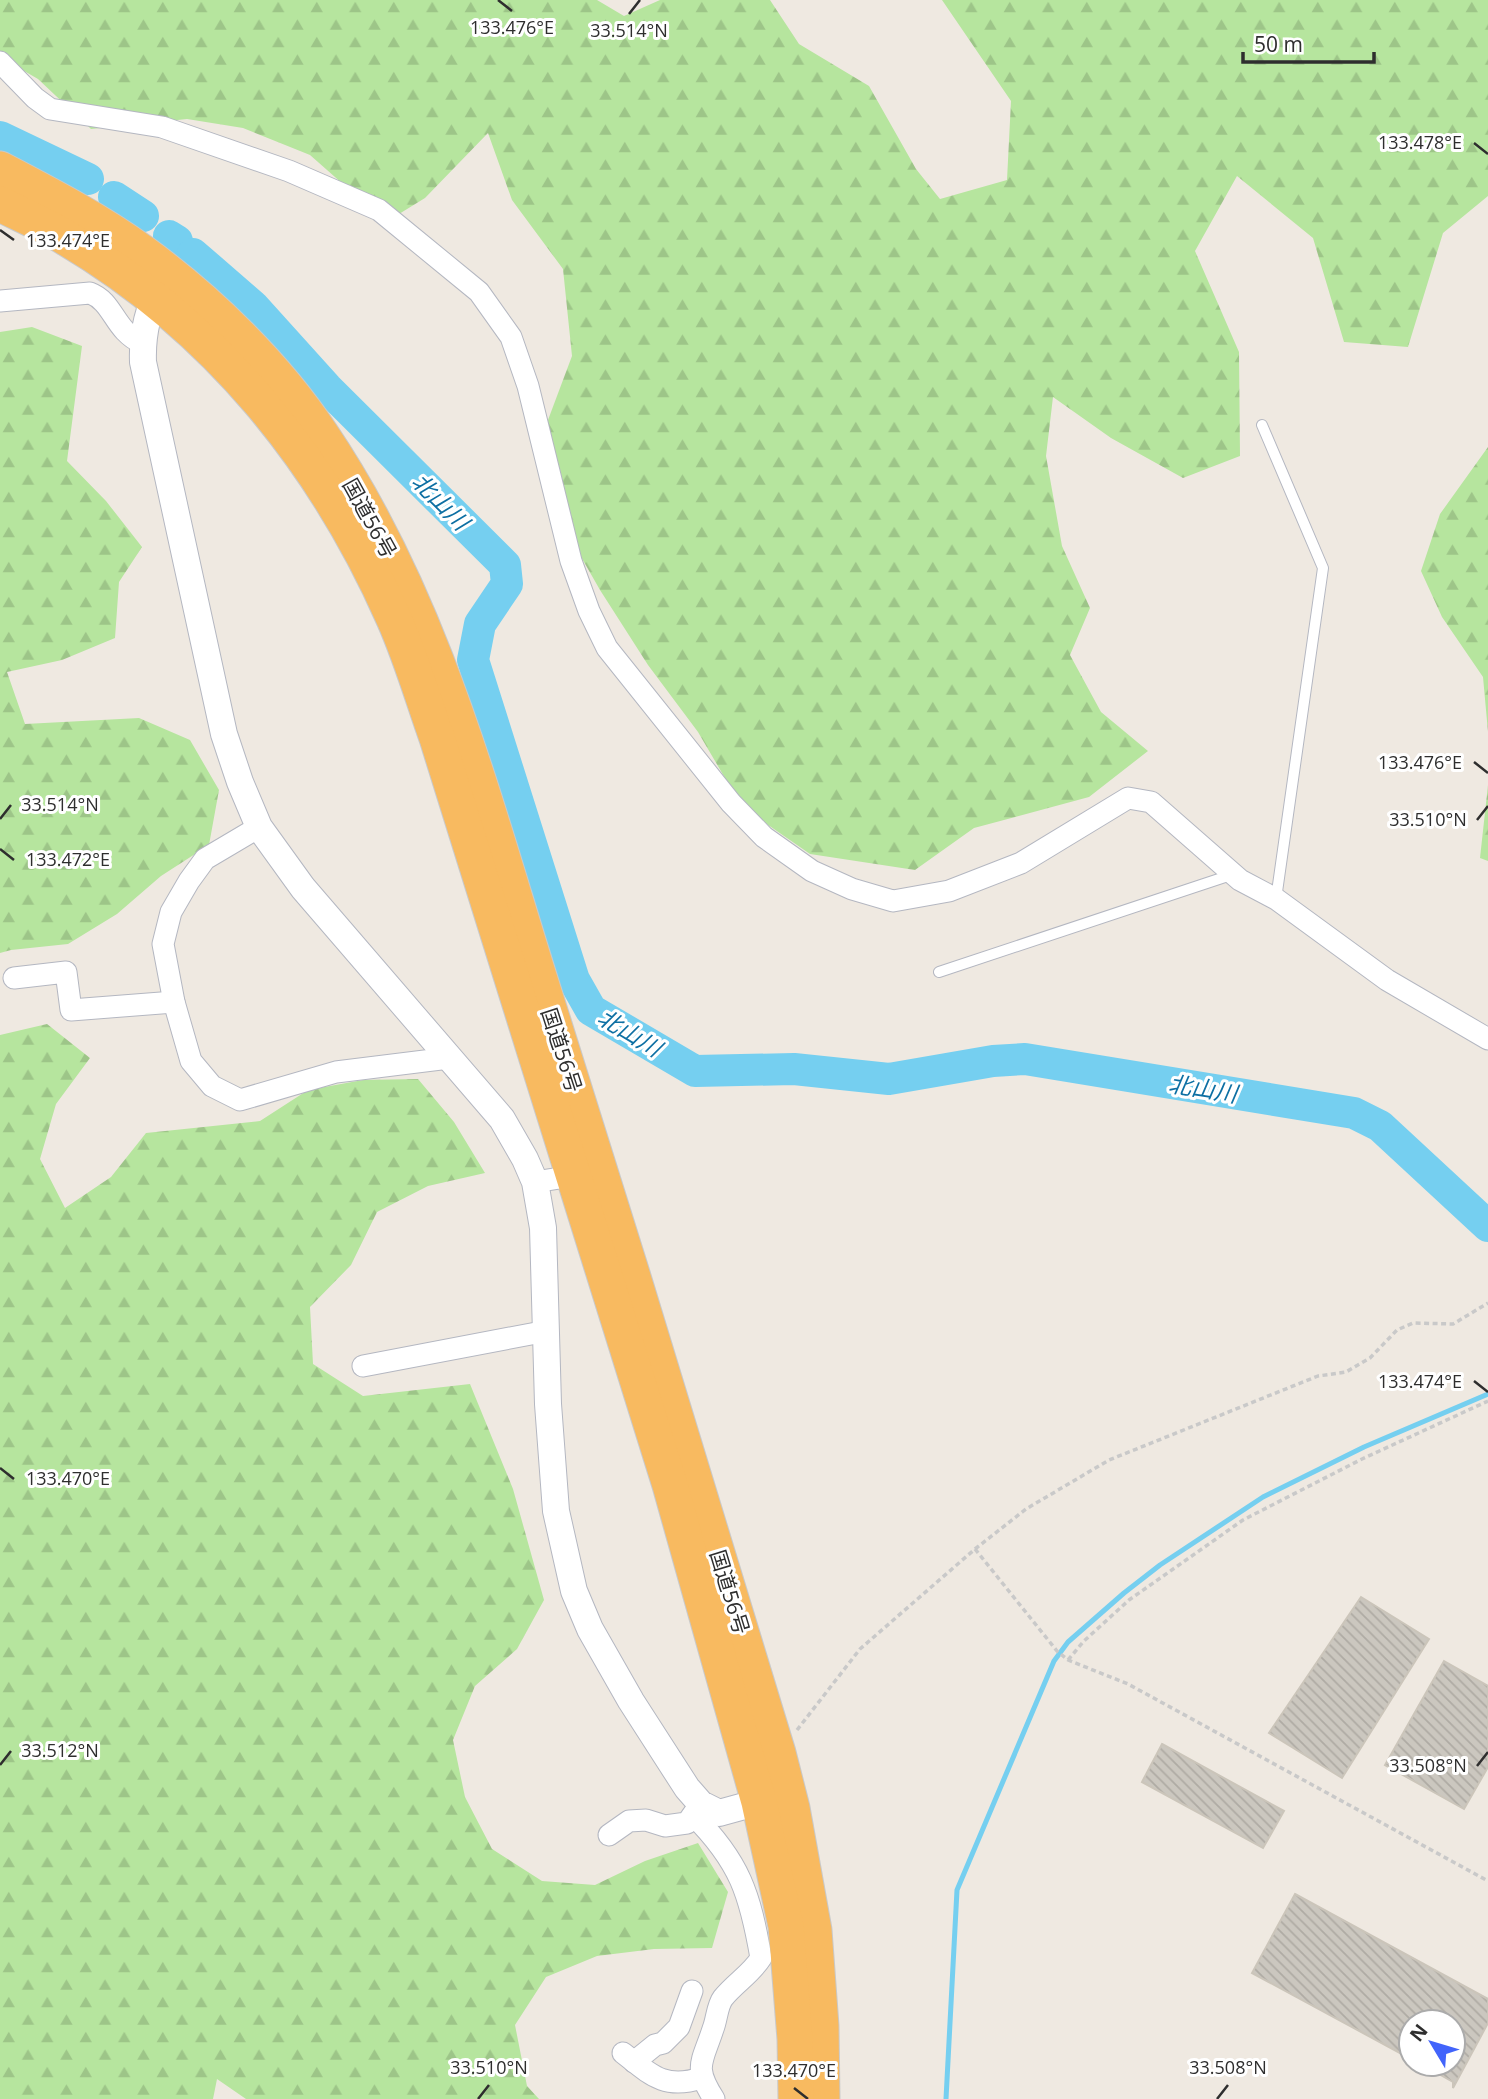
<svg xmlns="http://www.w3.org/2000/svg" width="1488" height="2099" font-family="'Open Sans','Noto Sans JP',sans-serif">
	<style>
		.forest { fill: url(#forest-firs) }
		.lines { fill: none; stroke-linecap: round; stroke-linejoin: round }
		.stream { stroke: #75cff0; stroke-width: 5 }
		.river { stroke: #75cff0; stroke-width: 32 }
		.building { fill: url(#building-back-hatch); stroke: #cbc5ba; stroke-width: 2 }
		.service-casing { stroke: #b4b7c1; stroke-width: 12 }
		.minor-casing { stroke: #b4b7c1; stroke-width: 23 }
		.tertiary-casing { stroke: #b4b7c1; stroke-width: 28 }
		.trunk-casing { stroke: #c9c9c9; stroke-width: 37 }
		.path { stroke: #c9c9c9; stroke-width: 3.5; stroke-dasharray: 5 3.5; stroke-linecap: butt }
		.service { stroke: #fff; stroke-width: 10 }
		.minor { stroke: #fff; stroke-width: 21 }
		.tertiary { stroke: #fff; stroke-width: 26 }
		.trunk { stroke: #f8ba60; stroke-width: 35 }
		.ticks { fill: none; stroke: #2e2e2e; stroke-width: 2.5 }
		.labels { text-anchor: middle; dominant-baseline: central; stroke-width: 6; stroke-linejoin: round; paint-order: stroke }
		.street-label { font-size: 21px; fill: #2e2e2e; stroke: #fff }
		.water-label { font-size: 23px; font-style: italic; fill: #0d6fa3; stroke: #fff }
		.ticks-label { font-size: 18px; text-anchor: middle; fill: #2e2e2e; stroke: #fff; stroke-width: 6; stroke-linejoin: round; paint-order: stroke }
	</style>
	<defs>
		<pattern id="forest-firs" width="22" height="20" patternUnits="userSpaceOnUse" patternTransform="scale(1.75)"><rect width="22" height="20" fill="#b6e59e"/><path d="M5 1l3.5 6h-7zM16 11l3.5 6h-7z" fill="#9dc588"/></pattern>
		<pattern id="building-back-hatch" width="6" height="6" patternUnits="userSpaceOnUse" patternTransform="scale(1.75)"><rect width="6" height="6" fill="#cbc7bf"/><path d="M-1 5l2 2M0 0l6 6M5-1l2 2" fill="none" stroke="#afaba4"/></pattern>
	</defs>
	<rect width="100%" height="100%" fill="#efe9e1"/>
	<g class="forest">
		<path d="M0 0H597L624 16 660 0H770L799 44 869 86 916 169 940 199 1007 180 1011 101 942 0H1488V196L1443 233 1408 347 1344 342 1313 238 1237 176 1195 251 1239 352 1240 456 1183 478 1111 438 1053 397 1046 456 1062 546 1090 608 1070 655 1101 712 1148 751 1089 797 974 828 915 870 810 854 742 807 698 732 648 665 600 590 564 527 542 436 572 356 563 269 512 200 488 133 425 198 386 222 310 155 243 128 187 119 91 129 38 79 0 57Z"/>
		<path d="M32 327 82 346 67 461 106 501 142 547 119 582 115 638 62 660 7 672 25 724 139 718 190 740 219 790 209 845 161 876 117 914 68 944 11 950 0 953V332Z"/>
		<path d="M1488 447V732L1483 677 1442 617 1421 571 1440 514Z"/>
		<path d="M1488 785V861L1480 858Z"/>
		<path d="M47 1024 90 1058 56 1104 40 1159 65 1208 111 1177 146 1133 260 1121 308 1090 363 1080 418 1079 454 1122 485 1173 428 1186 377 1212 351 1265 310 1307 313 1364 363 1396 470 1384 513 1489 544 1600 517 1649 475 1686 453 1740 465 1797 492 1849 542 1881 595 1885 645 1861 698 1843 728 1892 712 1948 654 1949 597 1956 546 1977 515 2025 527 2086 539 2099H246L217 2079 213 2099H0V1035Z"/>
	</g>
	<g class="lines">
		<path class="stream" d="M946 2099 957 1890 1054 1661 1068 1642 1124 1593 1160 1565 1263 1497 1364 1447 1488 1394"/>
		<g class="river">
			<path d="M0 137 88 179"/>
			<path d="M114 197 143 216"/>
			<path d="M169 236 177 241"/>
			<path d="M193 254 253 306 327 388 505 565 507 584 480 624 473 660 574 980 591 1010 695 1071 794 1069 889 1079 993 1061 1025 1059 1354 1113 1380 1126 1488 1226"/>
		</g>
	</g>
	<g class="building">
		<path d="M1361 1597 1429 1639 1342 1778 1269 1733Z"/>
		<path d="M1444 1661 1488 1686V1767L1464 1809 1385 1765Z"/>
		<path d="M1162 1744 1284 1811 1263 1848 1142 1782Z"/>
		<path d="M1295 1894 1488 1999V2023L1453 2088V2082L1421 2064H1453V2022H1411V2059L1252 1973Z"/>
	</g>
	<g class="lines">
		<defs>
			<g id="service">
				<path d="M1262 425 1323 568 1276 899"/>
				<path d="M939 972 1234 874"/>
			</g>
			<g id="minor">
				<path d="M0 62 35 98 50 109 162 127 289 171 379 210 479 292 511 337 528 386 571 561 589 611 607 648 731 803 764 837 812 871 852 889 893 901 949 891 1021 863 1128 798 1151 802 1240 880 1276 899 1387 980 1488 1039"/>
				<path d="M0 301 90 293C114 302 114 331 142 343"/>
				<path d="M259 827 205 859 189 881 171 912 163 944 174 1002 191 1061 212 1086 240 1100 336 1072 449 1058"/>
				<path d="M14 978 66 972 71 1010 174 1002"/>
				<path d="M535 1182 572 1176 583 1171"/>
				<path d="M363 1366 547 1331"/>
				<path d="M693 1815C740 1862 750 1894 761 1958 751 1974 735 1983 723 1998 717 2006 717 2019 713 2029 702 2063 693 2066 714 2099"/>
				<path d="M609 1835 629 1821 646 1820 665 1826 687 1823 699 1806"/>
				<path d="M623 2053C650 2074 664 2090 701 2078"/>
				<path d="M634 2062 655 2045 663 2043 679 2027 692 1991"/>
			</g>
			<path id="tertiary" d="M160 286C148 309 142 336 143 362L224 734 240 782 259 827 303 888 502 1119 525 1159 535 1182 543 1228 548 1404 556 1511 574 1591 590 1629 631 1701 687 1788 701 1804 719 1813 759 1802"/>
			<g id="trunk">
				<path d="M0 169C48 194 98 220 142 252 208 300 276 366 321 434 433 599 482 795 541 983 622 1239 701 1496 778 1753L792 1808 814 1930 821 2026 822 2099"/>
				<path d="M0 204C22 215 45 225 66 238 216 327 324 460 394 619 411 657 423 699 437 738L670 1485 759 1802 786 1926 795 2039 796 2099"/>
			</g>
		</defs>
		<use href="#service" class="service-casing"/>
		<use href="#minor" class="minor-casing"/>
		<use href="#tertiary" class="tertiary-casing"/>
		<use href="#trunk" class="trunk-casing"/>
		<g class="path">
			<path d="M975 1549 1057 1651 1068 1660 1128 1684 1488 1881"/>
			<path d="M1068 1660 1084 1641 1129 1600 1243 1520 1362 1459 1488 1401"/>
			<path d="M797 1730 860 1649 975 1549 1026 1509 1109 1460 1318 1376 1346 1372 1370 1358 1397 1330 1413 1323 1453 1324 1488 1303"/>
		</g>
		<use href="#service" class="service"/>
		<use href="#minor" class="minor"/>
		<use href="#tertiary" class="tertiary"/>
		<use href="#trunk" class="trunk"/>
	</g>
	<path class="ticks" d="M498 0 512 11M629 14 640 0M1474 143 1488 154M0 230 14 240M1474 762 1488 773M0 819 11 805M1477 820 1488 806M0 849 14 860M1474 1381 1488 1392M0 1468 14 1479M0 1765 11 1751M1477 1766 1488 1752M794 2088 808 2099M478 2099 489 2085M1217 2099 1228 2085"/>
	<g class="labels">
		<g class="street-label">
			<text transform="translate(370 518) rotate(61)">国道56号</text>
			<text transform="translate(562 1050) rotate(72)">国道56号</text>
			<text transform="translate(730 1592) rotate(73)">国道56号</text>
		</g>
		<g class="water-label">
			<text transform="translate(441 501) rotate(45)">北山川</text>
			<text transform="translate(630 1032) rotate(31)">北山川</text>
			<text transform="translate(1203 1088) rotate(9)">北山川</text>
		</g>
	</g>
	<g class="ticks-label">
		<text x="512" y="34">133.476°E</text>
		<text x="629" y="37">33.514°N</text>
		<text x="1420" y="149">133.478°E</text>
		<text x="68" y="247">133.474°E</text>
		<text x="1420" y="769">133.476°E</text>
		<text x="60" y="811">33.514°N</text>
		<text x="1428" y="826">33.510°N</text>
		<text x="68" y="866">133.472°E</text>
		<text x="1420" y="1388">133.474°E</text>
		<text x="68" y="1485">133.470°E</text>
		<text x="60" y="1757">33.512°N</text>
		<text x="1428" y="1772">33.508°N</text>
		<text x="489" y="2074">33.510°N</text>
		<text x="1228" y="2074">33.508°N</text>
		<text x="794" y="2077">133.470°E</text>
	</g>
	<g transform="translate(1432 2043) rotate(308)"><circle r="33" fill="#ffffff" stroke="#ababab" stroke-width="2"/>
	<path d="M0-5L12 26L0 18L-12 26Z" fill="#4264fb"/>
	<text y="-10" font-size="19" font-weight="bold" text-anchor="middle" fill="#2e2e2e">N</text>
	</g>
	<path d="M1243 52v10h131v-10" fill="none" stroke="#2e2e2e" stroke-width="3.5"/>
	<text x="1254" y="52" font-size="21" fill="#2e2e2e" stroke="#ffffff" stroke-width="5" paint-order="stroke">50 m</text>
</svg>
